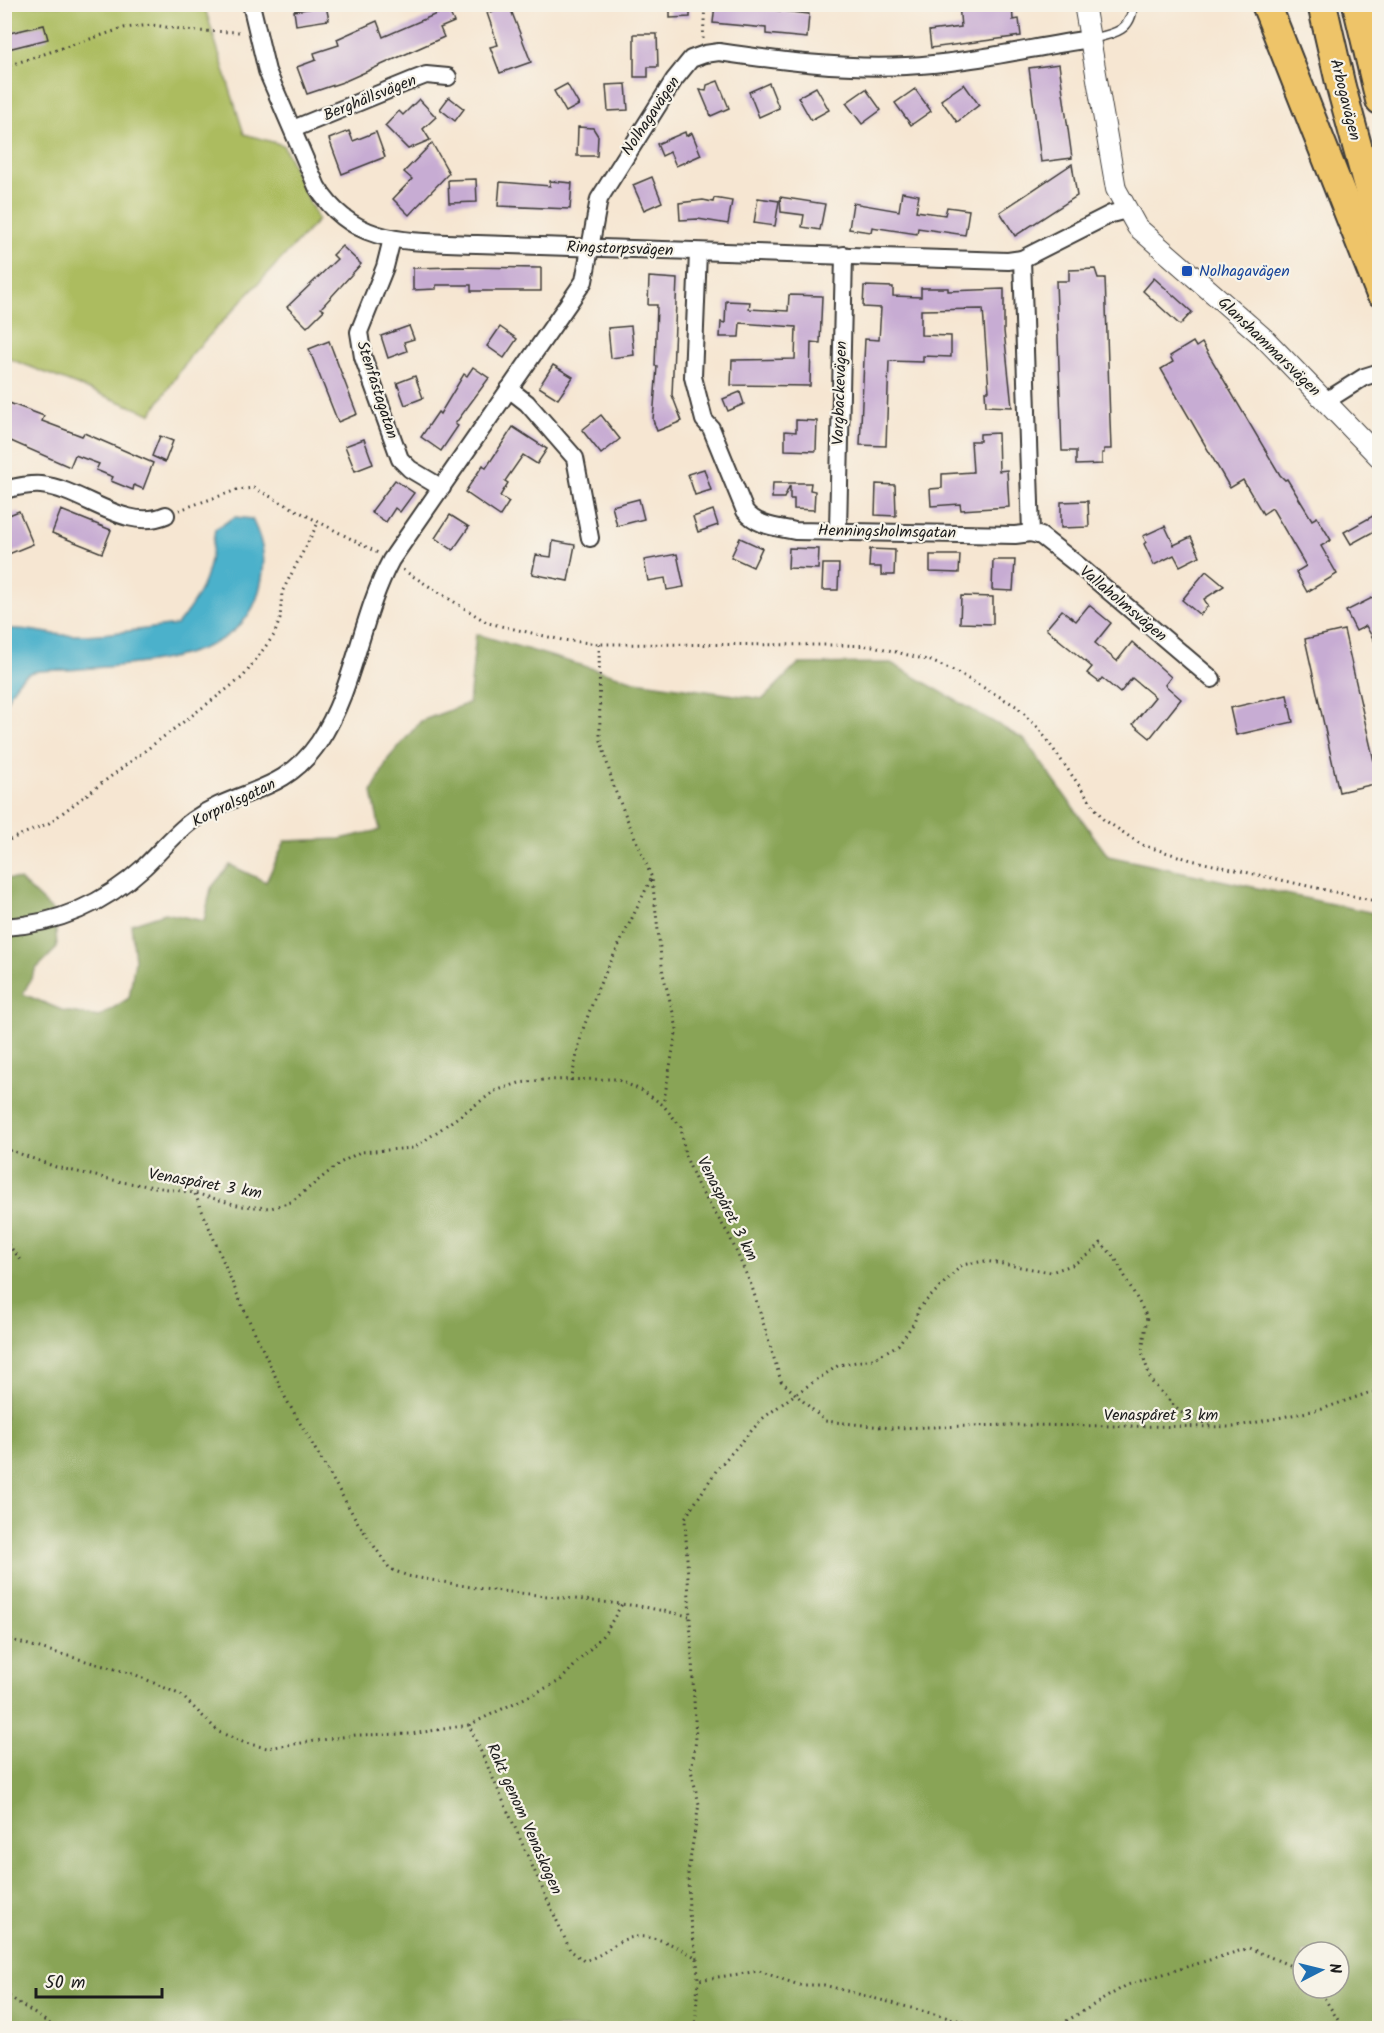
<svg xmlns="http://www.w3.org/2000/svg" width="1384" height="2033" font-family="Kalam,sans-serif">
	<style>
		.green { fill: #acbc5f; stroke: #646c3e; stroke-width: 1.5 }
		.forest { fill: #89a456; stroke: #526039; stroke-width: 1.5; fill-rule: evenodd }
		.water { fill: #4cb1cb; stroke: #346674; stroke-width: 1.5 }
		.building { fill: #c7acd3 }
		.lines { fill: none; stroke-linecap: round; stroke-linejoin: round }
		.service-casing { stroke: #3d3a37; stroke-width: 11 }
		.minor-casing { stroke: #3d3a37; stroke-width: 20 }
		.tertiary-casing { stroke: #3d3a37; stroke-width: 22 }
		.motorway-casing { stroke: #3d3a37; stroke-width: 32 }
		.path { stroke: #3d3a37; stroke-width: 3; stroke-dasharray: 1.5 4.5; stroke-linecap: butt }
		.service { stroke: #fff; stroke-width: 8 }
		.minor { stroke: #fff; stroke-width: 16 }
		.tertiary { stroke: #fff; stroke-width: 20 }
		.motorway { stroke: #eec469; stroke-width: 28 }
		.transit-dot { fill: #1a4fb4; stroke: #f7f3e8; stroke-width: 2 }
		.labels { text-anchor: middle; dominant-baseline: central; stroke-width: 4.5; stroke-linejoin: round; paint-order: stroke }
		.street-label { font-size: 16px; fill: #1c1c1c; stroke: #f7f3e8 }
		.transit-label { font-size: 16px; fill: #164399; stroke: #f7f3e8; text-anchor: start }
	</style>
	<rect width="100%" height="100%" fill="#f7f3e8"/>
	<filter id="ink" filterUnits="userSpaceOnUse"><feTurbulence type="fractalNoise" baseFrequency=".0167" numOctaves="2"/><feDisplacementMap in="SourceGraphic" scale="12" xChannelSelector="R" yChannelSelector="G"/><feConvolveMatrix kernelMatrix="1 2 1 2 8 2 1 2 1" color-interpolation-filters="sRGB"/></filter>
	<filter id="wash" filterUnits="userSpaceOnUse"><feTurbulence type="fractalNoise" baseFrequency=".008" numOctaves="4" result="noise"/><feDisplacementMap in="SourceGraphic" scale="24" xChannelSelector="R" yChannelSelector="G"/><feGaussianBlur stdDeviation="1.35" result="paint"/><feColorMatrix in="noise" values="0 0 0 0 0 0 0 0 0 0 0 0 0 0 0 0 0 1.4 0 .05"/><feComposite in="paint" operator="in"/></filter>
	<g filter="url(#wash)">
		<rect width="100%" height="100%" fill="#f6e6d2"/>
		<path class="green" d="M4 5H204L244 134 283 145 318 220 191 355 151 414 5 357Z"/>
		<path class="forest" d="M476 634 635 681 763 699 798 664 891 663 1025 740 1108 856 1379 914V2028H17L5 2019V878L20 880 55 913 57 948 36 969 23 994 64 1011 99 1017 129 998 135 960 131 924 165 913 204 921 211 888 230 865 266 882 285 841 340 839 380 830 372 792 388 759 421 721 469 703ZM1303 1952H1339V1988H1303Z"/>
		<path class="water" d="M235 517 252 519C266 547 267 567 257 598 234 665 124 665 67 670 56 671 40 669 30 673 18 677 10 693 5 704V629C26 627 44 634 65 635 102 636 140 629 177 625 206 589 209 573 215 529Z"/>
		<g id="blocks">
			<g class="building">
				<path d="M670 4H690V17L670 18Z"/>
				<path d="M715 4H756L755 8 809 14 807 38 766 34V28L713 23Z"/>
				<path d="M959 4H1012L1013 20 1019 19 1021 36 931 48 929 31 961 27Z"/>
				<path d="M509 5 531 62 500 73 490 47 498 45 487 13Z"/>
				<path d="M326 6 329 20 296 25 294 11Z"/>
				<path d="M448 9 454 22 440 28 444 37 343 82 307 94 297 67 316 60 314 53 339 45 337 39 377 21 383 37Z"/>
				<path d="M44 25 48 39 8 49 5 34Z"/>
				<path d="M634 34H657L658 67H648V77H634Z"/>
				<path d="M1059 64 1072 158 1041 162 1029 68Z"/>
				<path d="M718 81 729 108 711 116 700 90 706 91 707 85Z"/>
				<path d="M769 83 779 108 759 117 749 92Z"/>
				<path d="M567 84 579 105 566 112 554 91Z"/>
				<path d="M626 84 628 110 608 111 606 85Z"/>
				<path d="M964 84 979 105 957 122 941 100Z"/>
				<path d="M816 87 829 110 811 120 798 97Z"/>
				<path d="M866 89 881 110 862 124 846 103Z"/>
				<path d="M915 89 931 111 911 125 895 103Z"/>
				<path d="M449 97 464 109 455 121 440 109Z"/>
				<path d="M419 99 436 117 423 129 430 140 408 149 385 126 399 111 403 115Z"/>
				<path d="M578 127 593 128 598 136 597 156H577Z"/>
				<path d="M349 131 353 141 376 132 385 157 342 174 329 139Z"/>
				<path d="M685 132 686 136 692 133 701 155 676 166 670 152 662 156 657 144Z"/>
				<path d="M432 143 449 173 409 215 393 199 412 179 404 172Z"/>
				<path d="M1072 164 1077 196 1015 236 1000 212Z"/>
				<path d="M652 177 662 202 644 210 633 185Z"/>
				<path d="M476 179 477 202 449 203 448 180Z"/>
				<path d="M550 181 572 183 570 209 498 206 500 182 550 186Z"/>
				<path d="M902 192 919 195 916 211 945 215 947 207 969 210 965 235 918 228 917 234 872 227 871 232 849 229 853 203 899 211Z"/>
				<path d="M780 197 825 204 820 230 802 227 804 215 781 212Z"/>
				<path d="M714 198 732 201 728 224 698 219 680 220 679 203 703 200 713 202Z"/>
				<path d="M758 198 779 201 775 226 754 223Z"/>
				<path d="M342 246 361 264 321 308 324 310 307 327 287 307 337 259 333 255Z"/>
				<path d="M456 267 541 268V291H471V285H436V289L413 290V268Z"/>
				<path d="M1095 269 1098 278H1105L1111 449H1104V453H1102V464L1076 465V451H1062L1056 281H1069V270Z"/>
				<path d="M649 277 677 279 672 395 682 421 657 431 653 420 657 366H655L657 305H648Z"/>
				<path d="M1154 278 1192 312 1180 325 1143 291Z"/>
				<path d="M864 286 893 287V296L921 297V288H948V291L1004 289V331L1012 407 986 406 985 391H989L983 309 921 310V335L951 336V357L923 356V362L889 361 886 446 860 445 865 339 879 340 881 308 863 307Z"/>
				<path d="M789 295 822 296 820 343 811 342 810 386 731 385 732 360 795 359 796 327 740 323 739 337H720L721 322 725 323 726 301 750 302 749 309 788 311Z"/>
				<path d="M409 326 414 339 404 342 407 351 388 358 381 336Z"/>
				<path d="M631 326 634 355 611 358 608 328Z"/>
				<path d="M500 327 517 339 504 358 487 346Z"/>
				<path d="M329 341 357 414 338 422 309 349Z"/>
				<path d="M1193 342 1196 347 1202 343 1280 475 1285 480 1287 479 1312 520 1317 517 1331 540 1321 546 1337 574 1307 592 1296 572 1306 566 1272 508 1263 514 1243 480 1230 488 1161 369 1173 362 1170 356Z"/>
				<path d="M553 365 573 377 558 399 539 387Z"/>
				<path d="M473 367 489 378 455 424 458 426 441 451 421 437 438 412 440 414 464 374 467 376Z"/>
				<path d="M415 376 423 398 405 405 397 383Z"/>
				<path d="M740 392 744 404 728 411 723 399Z"/>
				<path d="M4 401 44 416 42 421 82 436 84 433 153 463 143 489 134 485 133 490 111 481 113 477 96 470 99 464 75 455 70 467 4 438Z"/>
				<path d="M601 415 620 439 601 454 582 430Z"/>
				<path d="M796 420 817 421 816 451 785 450V431L796 432Z"/>
				<path d="M513 427 547 449 537 464 523 455 505 481 508 483 500 496 509 502 500 516 465 492 483 465 486 468Z"/>
				<path d="M998 433 999 471 1007 470 1009 507 961 510 960 504 931 506 930 489 942 488V474L973 472 971 441H980V434Z"/>
				<path d="M160 436 173 441 165 462 152 456Z"/>
				<path d="M364 439 373 464 355 471 345 446Z"/>
				<path d="M704 469 711 490 695 495 688 474Z"/>
				<path d="M395 480 414 493 400 512 395 508 386 522 371 512Z"/>
				<path d="M773 483H811L810 490 815 491 814 510 794 509V499H790V485L784 498H772Z"/>
				<path d="M876 484 895 485 896 516 875 515Z"/>
				<path d="M639 499 644 519 617 526 612 506Z"/>
				<path d="M1088 501 1089 527 1061 528V502Z"/>
				<path d="M61 510 111 530 102 553 52 533Z"/>
				<path d="M713 510 718 525 698 532 693 517Z"/>
				<path d="M19 511 33 544 4 556V517Z"/>
				<path d="M1380 512V528L1351 544 1344 532Z"/>
				<path d="M450 515 469 527 453 550 435 538Z"/>
				<path d="M1165 526 1174 545 1191 537 1200 556 1180 566 1174 555 1154 565 1144 544 1146 542 1143 536Z"/>
				<path d="M740 538 762 548 753 567 731 557Z"/>
				<path d="M553 541 575 545 568 581 532 574 536 555 551 557Z"/>
				<path d="M789 548 819 549 818 569 788 568Z"/>
				<path d="M870 549 895 550 894 575H881V567H869Z"/>
				<path d="M677 554 684 587 667 590 665 578 648 581 644 560Z"/>
				<path d="M930 555H960L959 573 930 572Z"/>
				<path d="M993 560H1015L1013 591 992 590Z"/>
				<path d="M823 564H839L838 590H822Z"/>
				<path d="M1206 571 1224 586 1204 599 1208 606 1200 615 1182 600Z"/>
				<path d="M1380 594V651L1366 626 1356 631 1346 611Z"/>
				<path d="M961 596 993 597V624L960 623Z"/>
				<path d="M1089 605 1111 623 1095 643 1117 661 1132 642 1171 677 1165 685 1181 699 1150 738 1133 724 1155 697 1132 678 1120 693 1102 678 1099 682 1087 673 1092 667 1046 629 1062 610 1076 621Z"/>
				<path d="M1344 630 1379 783 1339 792 1305 639Z"/>
				<path d="M1287 695 1293 722 1236 735 1230 708Z"/>
			</g>
		</g>
	</g>
	<g filter="url(#ink)">
		<use href="#blocks" fill-opacity="0" stroke="#3d3a37" stroke-width="1.5"/>
		<g class="lines">
			<defs>
				<path id="service" d="M1091 39C1114 34 1132 31 1133 4"/>
				<g id="minor">
					<path d="M251 4 267 71 317 187C354 248 414 241 477 244L1008 261 1022 259 1111 214 1126 210"/>
					<path d="M293 129 413 80 426 75 448 77"/>
					<path d="M392 239 385 267 359 332 363 357 400 459 410 469 442 488"/>
					<path d="M698 252 693 377 704 420 711 428 745 511C757 526 776 527 795 531L1015 535 1031 533 1022 259"/>
					<path d="M509 389 527 403 575 458 590 538"/>
					<path d="M1326 401 1364 377 1380 372"/>
					<path d="M4 490C17 487 28 484 41 485 83 489 125 533 166 515"/>
					<path d="M838 530 844 255"/>
					<path d="M1031 533 1041 536 1078 565 1212 679"/>
					<path d="M4 927C57 924 105 903 144 867 160 852 175 833 193 820 239 788 283 795 319 742 355 688 360 618 391 560L584 281 599 199 674 80 691 59 705 54 719 52C781 61 843 69 906 66 968 63 1029 48 1090 39"/>
				</g>
				<path id="tertiary" d="M1084 4 1116 189 1137 227 1264 338 1380 458"/>
				<g id="motorway">
					<path d="M1266 4 1380 292"/>
					<path d="M1322 4 1341 87 1380 230"/>
					<path d="M1357 4 1380 100"/>
				</g>
			</defs>
			<use href="#service" class="service-casing"/>
			<use href="#minor" class="minor-casing"/>
			<use href="#tertiary" class="tertiary-casing"/>
			<use href="#motorway" class="motorway-casing"/>
			<g class="path">
				<path d="M703 39 705 4"/>
				<path d="M4 67 124 28 152 25 194 31 242 32"/>
				<path d="M179 510 237 490 254 488 378 553"/>
				<path d="M403 570 488 623 562 640 599 644 842 645 873 646 931 661 956 672 1016 706 1039 729 1103 819 1142 845 1191 860 1380 902"/>
				<path d="M599 644 600 737 614 788 652 878 663 974 677 1028 663 1105"/>
				<path d="M4 842 49 823 243 677 274 635 280 619 282 592 319 521"/>
				<path d="M571 1081 582 1032 598 988 651 879"/>
				<path d="M4 1148 56 1167 122 1182 194 1193 241 1206 271 1208 291 1202 340 1163 360 1152 414 1148 495 1091 519 1083 543 1080 616 1079 643 1091 663 1105 681 1127 685 1155 698 1186 729 1235 752 1287 781 1381 825 1421 891 1428 1011 1425 1233 1427 1322 1409 1371 1392 1380 1393"/>
				<path d="M195 1194 240 1301 286 1399 358 1523 390 1569 408 1576 483 1589 639 1606 689 1616"/>
				<path d="M4 1240 23 1262"/>
				<path d="M4 1638 136 1675 181 1695 219 1732 245 1743 267 1748 356 1735 411 1734 469 1725 570 1950 584 1961C598 1957 606 1951 617 1943 645 1927 674 1945 697 1958L698 1980 759 1971 799 1985H824L987 2028"/>
				<path d="M469 1725 560 1681 605 1633 622 1604"/>
				<path d="M697 1958 689 1914 688 1873 699 1804 691 1770 696 1740 685 1518 718 1468 762 1419 794 1395 839 1365 873 1359 898 1345 914 1323 919 1308 962 1265 985 1261 1051 1272 1072 1265 1090 1254 1101 1243 1115 1258 1147 1317 1142 1352 1151 1381 1180 1412 1209 1425"/>
				<path d="M1318 1988 1343 2028"/>
				<path d="M4 1993 56 2028"/>
				<path d="M4 2021 16 2028"/>
				<path d="M695 2028 698 1980"/>
				<path d="M1038 2028 1058 2026 1127 1985 1249 1948 1303 1971"/>
			</g>
			<use href="#service" class="service"/>
			<use href="#minor" class="minor"/>
			<use href="#tertiary" class="tertiary"/>
			<use href="#motorway" class="motorway"/>
		</g>
	</g>
	<rect class="transit-dot" x="1181" y="265" width="12" height="12" rx="3"/>
	<g class="labels">
		<g class="street-label">
			<text transform="translate(370 98) rotate(-22)">Berghällsvägen</text>
			<text transform="translate(1345 100) rotate(76)">Arbogavägen</text>
			<text transform="translate(651 116) rotate(-56)">Nolhagavägen</text>
			<text transform="translate(620 249) rotate(2)">Ringstorpsvägen</text>
			<text transform="translate(1269 347) rotate(44)">Glanshammarsvägen</text>
			<text transform="translate(377 390) rotate(72)">Stenfastagatan</text>
			<text transform="translate(840 393) rotate(-88)">Vargbackevägen</text>
			<text transform="translate(887 532) rotate(1)">Henningsholmsgatan</text>
			<text transform="translate(1123 604) rotate(40)">Vallaholmsvägen</text>
			<text transform="translate(234 803) rotate(-26)">Korpralsgatan</text>
			<text transform="translate(205 1184) rotate(10)">Venaspåret 3 km</text>
			<text transform="translate(727 1209) rotate(63)">Venaspåret 3 km</text>
			<text x="1161" y="1415">Venaspåret 3 km</text>
			<text transform="translate(524 1819) rotate(66)">Rakt genom Venaskogen</text>
		</g>
		<g class="transit-label">
			<text x="1199" y="271">Nolhagavägen</text>
		</g>
	</g>
	<rect width="1384" height="2033" fill="none" stroke="#f7f3e8" stroke-width="24"/>
	<g transform="translate(1321 1970) rotate(83)"><circle r="28" fill="#f7f3e8" stroke="#9f9d96" stroke-width="1.5"/>
	<path d="M0-4.5L10 22L0 15L-10 22Z" fill="#1f6fb2"/>
	<text y="-9" font-size="16" font-weight="bold" text-anchor="middle" fill="#1c1c1c">N</text>
	</g>
	<path d="M36 1988v9h126v-9" fill="none" stroke="#1c1c1c" stroke-width="3"/>
	<text x="45" y="1988" font-size="18" fill="#1c1c1c" stroke="#f7f3e8" stroke-width="4.5" paint-order="stroke">50 m</text>
</svg>
